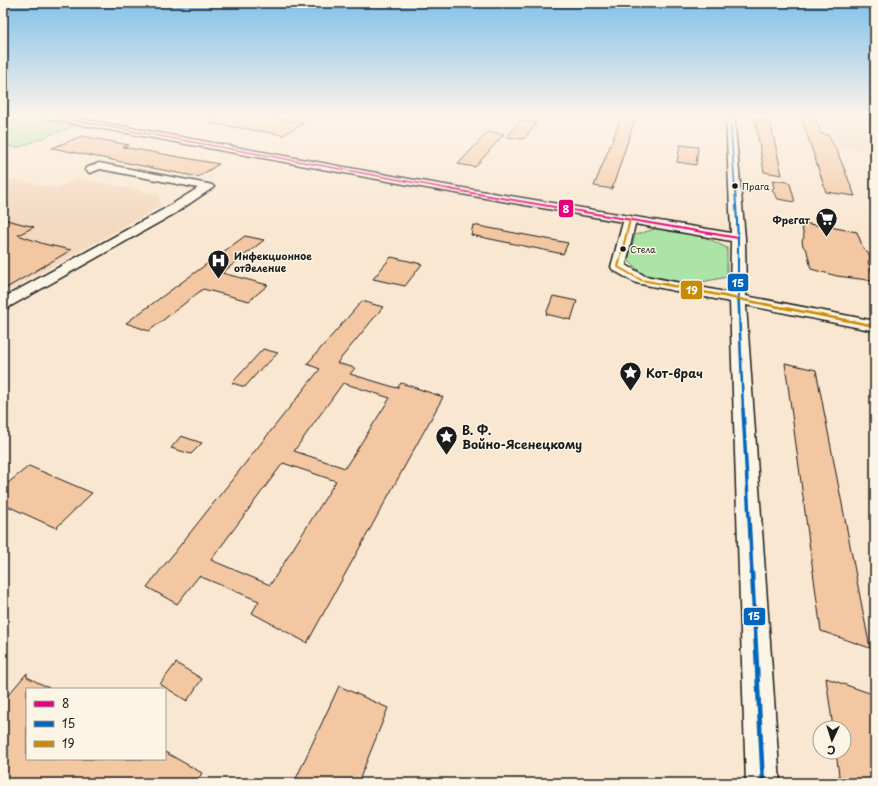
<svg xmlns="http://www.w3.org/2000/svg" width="878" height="786" font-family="'Playpen Sans',sans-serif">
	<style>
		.built { fill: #f3d9c0 }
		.green { fill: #ace4a8; stroke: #648062 }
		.building { fill: #f3c7a2; stroke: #1c1c1c; fill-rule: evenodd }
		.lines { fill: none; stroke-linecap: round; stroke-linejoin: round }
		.minor-casing { stroke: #1c1c1c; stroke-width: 3 }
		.minor { fill: #fcf5e5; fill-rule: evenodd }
		.bus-1-far1-casing { stroke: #fcf5e5; stroke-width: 3 }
		.bus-1-casing { stroke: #fcf5e5; stroke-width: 4 }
		.bus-2-far4-casing { stroke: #fcf5e5; stroke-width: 3 }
		.bus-2-far3-casing { stroke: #fcf5e5; stroke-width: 4 }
		.bus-2-far2-casing { stroke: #fcf5e5; stroke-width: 5 }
		.bus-2-far1-casing { stroke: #fcf5e5; stroke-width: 6 }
		.bus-2-casing { stroke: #fcf5e5; stroke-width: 8 }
		.bus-3-far1-casing { stroke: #fcf5e5; stroke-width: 4 }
		.bus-3-casing { stroke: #fcf5e5; stroke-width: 5 }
		.bus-1-far1 { stroke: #e5007d; stroke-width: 1.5 }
		.bus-1 { stroke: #e5007d; stroke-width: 2 }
		.bus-2-far4 { stroke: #0065bd; stroke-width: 1.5 }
		.bus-2-far3 { stroke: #0065bd; stroke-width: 2 }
		.bus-2-far2 { stroke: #0065bd; stroke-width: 2.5 }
		.bus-2-far1 { stroke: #0065bd; stroke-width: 3.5 }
		.bus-2 { stroke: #0065bd; stroke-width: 4.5 }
		.bus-3-far1 { stroke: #cb8a06; stroke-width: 2 }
		.bus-3 { stroke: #cb8a06; stroke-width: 2.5 }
		.bus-dot { fill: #1c1c1c; stroke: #fcf5e5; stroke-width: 1.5 }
		.labels { text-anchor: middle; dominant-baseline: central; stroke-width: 3; stroke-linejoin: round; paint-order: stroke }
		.far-bus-label { font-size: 9px; fill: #1c1c1c; stroke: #fcf5e5; text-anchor: start }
		.far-poi-label { font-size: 10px; font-weight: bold; fill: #1c1c1c; stroke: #fcf5e5; text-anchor: end }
		.poi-label { font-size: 12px; font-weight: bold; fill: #1c1c1c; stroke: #fcf5e5; text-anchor: start }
		.line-badge { stroke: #fcf5e5; stroke-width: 1.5 }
		.badge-label { font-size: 11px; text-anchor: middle; font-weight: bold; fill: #fff }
	</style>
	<rect width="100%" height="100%" fill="#f9e7d1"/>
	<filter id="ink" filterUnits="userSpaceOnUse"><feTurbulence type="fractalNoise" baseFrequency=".025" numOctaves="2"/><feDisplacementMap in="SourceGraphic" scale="8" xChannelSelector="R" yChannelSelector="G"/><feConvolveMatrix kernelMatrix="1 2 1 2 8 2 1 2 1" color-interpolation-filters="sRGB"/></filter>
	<g filter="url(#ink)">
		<g class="built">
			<path d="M826 116 875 117V151L837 146Z"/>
			<path d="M3 178 57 188 78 178 159 195 160 206 3 294Z"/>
		</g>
		<g class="green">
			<path d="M3 116H29L76 125 17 148 3 145Z"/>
			<path d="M658 228 701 235 727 248V277L692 284 642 274 628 260 635 235Z"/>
		</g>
		<g class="building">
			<path d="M210 116H260L304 123 283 135 210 123Z"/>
			<path d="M622 116H636L612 189 594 186Z"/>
			<path d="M801 116H814L821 134 828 135 837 151 855 196 826 192Z"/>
			<path d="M755 119 770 121 782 175 764 172Z"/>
			<path d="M520 121 537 123 524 139 507 137Z"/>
			<path d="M488 132 504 134 475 167 458 164Z"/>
			<path d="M82 136 129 145 123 147 219 164 198 177 52 148Z"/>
			<path d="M680 145 698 147 696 165 677 162Z"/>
			<path d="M772 180 787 182 790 184 795 202 778 199 772 190 774 187Z"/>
			<path d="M3 219 34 227 18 235 44 244 71 250 3 290Z"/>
			<path d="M801 223 823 226 825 225 835 228 857 232 863 248 868 253 870 258 868 262 875 281 837 276 811 269 807 251 803 246 802 241 804 237Z"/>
			<path d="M473 225 568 243 563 254 471 235Z"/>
			<path d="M245 236 264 240 222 273 268 285 249 301 203 289 149 331 126 323Z"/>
			<path d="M391 257 422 264 405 286 373 279Z"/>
			<path d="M553 296 577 301 571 320 546 314Z"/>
			<path d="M362 301 383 307 337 363 355 368 350 374 397 388 401 383 443 397 307 643 252 613 259 601 199 576 177 604 147 587 320 369 307 364ZM343 383 390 398 345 468 294 451ZM283 463 336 481 270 585 211 560Z"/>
			<path d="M263 349 278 353 266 365H264L245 387 232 383Z"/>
			<path d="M785 363 816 370 870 648 821 631Z"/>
			<path d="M181 436 202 443 191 454 171 448Z"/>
			<path d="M29 466 92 493 56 528 3 504V487Z"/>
			<path d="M176 663 202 679 187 701 160 684Z"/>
			<path d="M27 673V677L51 689H27V759H165V752L202 773 196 783H10L3 779V701Z"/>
			<path d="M826 678 875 695V783H840L836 752H844V728H833Z"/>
			<path d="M339 686 388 708 358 783H294Z"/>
		</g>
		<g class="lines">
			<defs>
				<g id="minor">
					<path d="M46 116H66L415 180 731 233 726 116H734L745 238 746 296 875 321V331L746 305 780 783H746L730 302 636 283 613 270 611 267 623 222 415 186 50 119ZM635 224 731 241 730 293 645 276 626 265Z"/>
					<path d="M99 163 208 184 212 185 214 187 174 214 9 307 3 309V298L166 208 198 188 100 169 90 173 85 170 86 168Z"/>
				</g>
			</defs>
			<use href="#minor" class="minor-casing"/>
			<use href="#minor" class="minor"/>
			<defs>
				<path id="bus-1-far1" d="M50 116 455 190"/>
				<path id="bus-1" d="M449 189 738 238"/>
				<path id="bus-2-far4" d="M730 116 735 190"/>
				<path id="bus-2-far3" d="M735 189 738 238V285"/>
				<path id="bus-2-far2" d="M738 284 743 410"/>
				<path id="bus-2-far1" d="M743 409 752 573"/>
				<path id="bus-2" d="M752 572 763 783"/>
				<path id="bus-3-far1" d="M630 220 618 267 641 280 668 285"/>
				<path id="bus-3" d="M663 284 875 326"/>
			</defs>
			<use href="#bus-1-far1" class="bus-1-far1-casing"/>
			<use href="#bus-1" class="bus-1-casing"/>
			<use href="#bus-2-far4" class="bus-2-far4-casing"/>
			<use href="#bus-2-far3" class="bus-2-far3-casing"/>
			<use href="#bus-2-far2" class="bus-2-far2-casing"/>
			<use href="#bus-2-far1" class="bus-2-far1-casing"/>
			<use href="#bus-2" class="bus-2-casing"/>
			<use href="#bus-3-far1" class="bus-3-far1-casing"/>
			<use href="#bus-3" class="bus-3-casing"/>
			<use href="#bus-1-far1" class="bus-1-far1"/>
			<use href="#bus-1" class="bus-1"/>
			<use href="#bus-2-far4" class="bus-2-far4"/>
			<use href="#bus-2-far3" class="bus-2-far3"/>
			<use href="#bus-2-far2" class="bus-2-far2"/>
			<use href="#bus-2-far1" class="bus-2-far1"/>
			<use href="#bus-2" class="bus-2"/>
			<use href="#bus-3-far1" class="bus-3-far1"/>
			<use href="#bus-3" class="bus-3"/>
		</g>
	</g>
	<linearGradient id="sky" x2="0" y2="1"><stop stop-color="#83c1ea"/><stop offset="0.51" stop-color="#fcf4ea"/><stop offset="1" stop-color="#fcf4ea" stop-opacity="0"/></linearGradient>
	<rect width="878" height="226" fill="url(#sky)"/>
	<defs>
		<symbol id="supermarket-pin" viewBox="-11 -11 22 30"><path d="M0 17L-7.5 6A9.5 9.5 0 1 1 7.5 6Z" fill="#1c1c1c" stroke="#fcf5e5"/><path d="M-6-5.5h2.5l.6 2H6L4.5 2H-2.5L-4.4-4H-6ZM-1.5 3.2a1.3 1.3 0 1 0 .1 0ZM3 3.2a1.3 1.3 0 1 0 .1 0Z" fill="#fff"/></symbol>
		<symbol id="hospital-pin" viewBox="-11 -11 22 30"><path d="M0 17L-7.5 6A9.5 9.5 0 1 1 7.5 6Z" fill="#1c1c1c" stroke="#fcf5e5"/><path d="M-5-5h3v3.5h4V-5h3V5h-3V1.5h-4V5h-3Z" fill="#fff"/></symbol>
		<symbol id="sight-pin" viewBox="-11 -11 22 30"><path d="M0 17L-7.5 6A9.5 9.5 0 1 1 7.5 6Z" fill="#1c1c1c" stroke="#fcf5e5"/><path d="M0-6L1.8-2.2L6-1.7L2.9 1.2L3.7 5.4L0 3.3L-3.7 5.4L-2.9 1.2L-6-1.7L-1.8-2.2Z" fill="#fff"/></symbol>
	</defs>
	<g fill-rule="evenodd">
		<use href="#supermarket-pin" x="814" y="206" width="25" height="34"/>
		<use href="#hospital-pin" x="206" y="248" width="25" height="34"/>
		<use href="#sight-pin" x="618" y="360" width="25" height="34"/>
		<use href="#sight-pin" x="434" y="424" width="25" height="34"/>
	</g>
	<g class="bus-dot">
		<circle cx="735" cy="186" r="3.5"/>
		<circle cx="623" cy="249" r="3.5"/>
	</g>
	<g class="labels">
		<g class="far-bus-label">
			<text x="742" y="186">Прага</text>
			<text x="630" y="249">Стела</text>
		</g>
		<g class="far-poi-label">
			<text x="810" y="219">Фрегат</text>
			<text x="234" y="255" text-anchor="start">Инфекционное<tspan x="234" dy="12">отделение</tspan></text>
		</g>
		<g class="poi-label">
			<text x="646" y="373">Кот-врач</text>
			<text x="462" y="430">В. Ф.<tspan x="462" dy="14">Войно-Ясенецкому</tspan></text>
		</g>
	</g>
	<g class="line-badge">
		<rect x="558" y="199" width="16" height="19" rx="4" fill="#e5007d"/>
		<rect x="727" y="273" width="22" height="19" rx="4" fill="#0065bd"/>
		<rect x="680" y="280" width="23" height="20" rx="4" fill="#cb8a06"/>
		<rect x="743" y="607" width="23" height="19" rx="4" fill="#0065bd"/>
	</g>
	<g class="badge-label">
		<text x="566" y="213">8</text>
		<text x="738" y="287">15</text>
		<text x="692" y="294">19</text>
		<text x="754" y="620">15</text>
	</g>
	<rect width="878" height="786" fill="none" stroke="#fcf5e5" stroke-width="16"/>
	<rect x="8" y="8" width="862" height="770" fill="none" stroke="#1c1c1c" stroke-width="1.5" filter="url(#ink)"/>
	<rect x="26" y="688" width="140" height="72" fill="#fcf5e5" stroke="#a29e95"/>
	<rect x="34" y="701" width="20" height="6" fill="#e5007d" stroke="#a29e95"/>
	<text x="62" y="708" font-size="12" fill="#1c1c1c">8</text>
	<rect x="34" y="721" width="20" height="6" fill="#0065bd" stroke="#a29e95"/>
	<text x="62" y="728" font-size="12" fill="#1c1c1c">15</text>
	<rect x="34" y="741" width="20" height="6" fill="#cb8a06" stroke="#a29e95"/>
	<text x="62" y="748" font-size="12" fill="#1c1c1c">19</text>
	<g transform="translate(832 740) rotate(184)"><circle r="19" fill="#fcf5e5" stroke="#a29e95"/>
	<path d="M0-3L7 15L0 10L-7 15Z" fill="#1c1c1c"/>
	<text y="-6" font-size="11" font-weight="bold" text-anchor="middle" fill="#1c1c1c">С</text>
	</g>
</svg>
